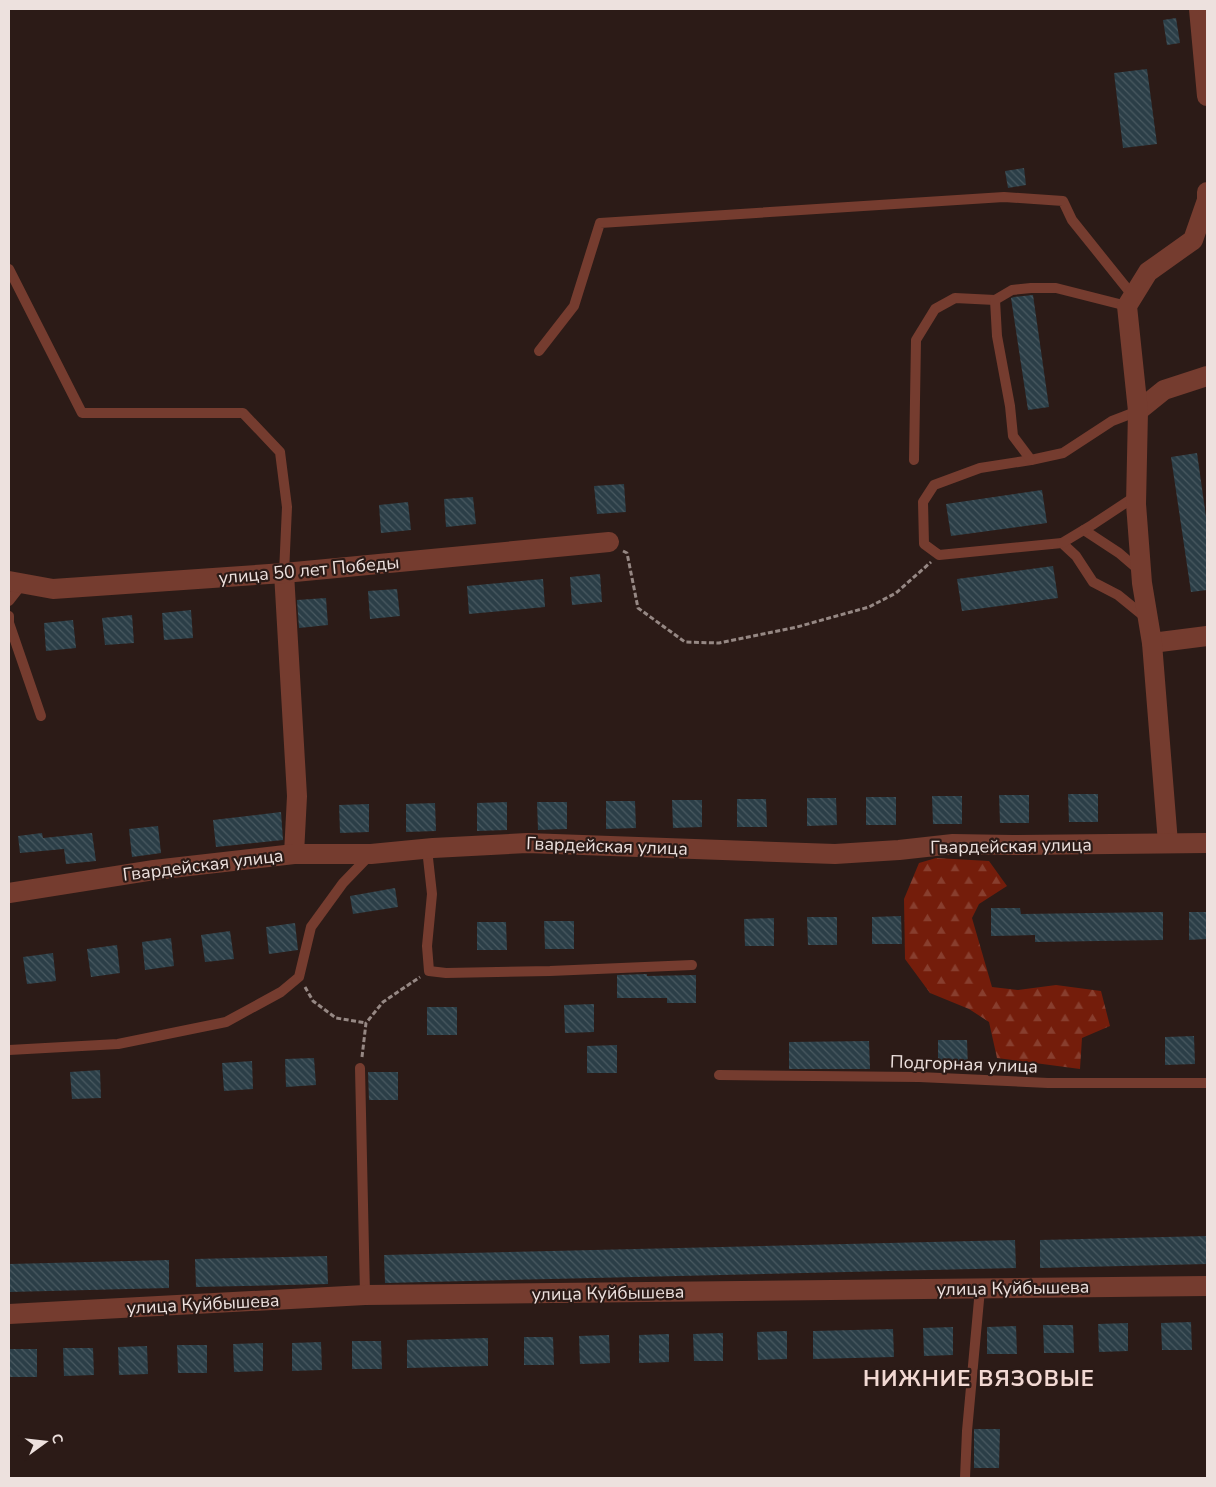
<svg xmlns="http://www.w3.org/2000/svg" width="1216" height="1487" font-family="'Nunito Sans',sans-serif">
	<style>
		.forest { fill: url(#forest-firs) }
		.building { fill: url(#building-back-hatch) }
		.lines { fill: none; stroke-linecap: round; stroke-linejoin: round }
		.path { stroke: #968884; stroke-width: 3; stroke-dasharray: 5 2.5; stroke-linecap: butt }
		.lane { stroke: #753c2f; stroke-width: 10 }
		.street { stroke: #753c2f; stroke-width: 20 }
		.labels { text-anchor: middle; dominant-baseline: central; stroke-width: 4.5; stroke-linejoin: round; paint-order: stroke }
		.street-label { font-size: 18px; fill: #ede1de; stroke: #2c1b17 }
		.district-label { font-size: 22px; font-weight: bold; letter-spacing: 1px; fill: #f2d9d3; stroke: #2c1b17 }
	</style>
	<defs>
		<pattern id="forest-firs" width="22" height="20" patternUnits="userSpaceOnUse" patternTransform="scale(1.25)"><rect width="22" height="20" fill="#741d0b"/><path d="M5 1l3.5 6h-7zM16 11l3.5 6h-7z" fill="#883e2e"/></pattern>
		<pattern id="building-back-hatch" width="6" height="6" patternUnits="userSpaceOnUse" patternTransform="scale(1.25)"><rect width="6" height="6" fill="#2b3e47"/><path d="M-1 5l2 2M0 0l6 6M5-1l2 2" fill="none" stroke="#4a5a61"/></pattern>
	</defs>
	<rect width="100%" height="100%" fill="#2c1b17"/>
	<path class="forest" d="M936 858 989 861 1007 886 979 904 972 918 992 987 1018 990 1056 985 1101 991 1110 1026 1082 1038 1080 1069 997 1058 989 1022 969 1009 930 993 905 959 904 899 919 863Z"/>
	<g class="building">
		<path d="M1176 18 1180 43 1167 45 1163 20Z"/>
		<path d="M1147 69 1157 144 1123 148 1114 73Z"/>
		<path d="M1024 168 1026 185 1008 188 1005 171Z"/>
		<path d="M1033 295 1049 407 1028 410 1011 298 1014 297Z"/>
		<path d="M1197 453 1207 524V590L1191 592 1171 457Z"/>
		<path d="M624 484 626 512 597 514 594 486Z"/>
		<path d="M1042 490 1047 523 951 536 946 504Z"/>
		<path d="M473 497 476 524 446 527 444 499Z"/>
		<path d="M408 502 411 530 381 533 379 505Z"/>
		<path d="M1053 566 1058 598 962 611 957 579Z"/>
		<path d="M600 574 602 602 572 605 570 577Z"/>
		<path d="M543 579 545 607 469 614 467 586Z"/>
		<path d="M397 589 400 616 370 619 368 591Z"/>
		<path d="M326 598 328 625 299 628 297 600Z"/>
		<path d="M191 610 193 638 164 640 162 613Z"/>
		<path d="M132 615 134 643 105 645 102 618Z"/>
		<path d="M73 620 76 648 46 651 44 623Z"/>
		<path d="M1068 794H1098V822H1069Z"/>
		<path d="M999 795H1029V823H1000Z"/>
		<path d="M932 796H962V824H933Z"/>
		<rect x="866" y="797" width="30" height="28"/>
		<path d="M807 798H836L837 825 807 826Z"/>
		<path d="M737 799H766L767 827H737Z"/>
		<path d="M672 800H702V827L673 828Z"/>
		<path d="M606 801H635L636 828 606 829Z"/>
		<path d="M507 802V830L477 831V803Z"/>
		<path d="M537 802H567V829L538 830Z"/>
		<path d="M435 803 436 831 406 832V804Z"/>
		<path d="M369 804V832L340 833 339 805Z"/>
		<path d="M281 812 283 840 216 847 213 820Z"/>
		<path d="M158 826 161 853 132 857 129 829Z"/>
		<path d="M42 833 43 838 92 833 96 861 66 864 64 849 20 853 18 836Z"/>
		<path d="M395 888 398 907 353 914 350 896Z"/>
		<path d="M991 908H1020L1021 914 1163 912V940L1035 942V935L991 936Z"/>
		<path d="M1189 912H1207V939L1189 940Z"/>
		<path d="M901 916 902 944H872V917Z"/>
		<path d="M807 917H837V945H808Z"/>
		<path d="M774 918V946H745L744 919Z"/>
		<path d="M544 921H574V949H545Z"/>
		<path d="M477 922H506L507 950H477Z"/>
		<path d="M295 923 298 950 269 954 266 927Z"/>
		<path d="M230 931 234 959 205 962 201 935Z"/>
		<path d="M171 938 174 966 145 970 142 942Z"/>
		<path d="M117 945 120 973 91 977 87 949Z"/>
		<path d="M53 953 56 981 27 984 23 957Z"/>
		<path d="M647 974V976L696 975V1003H667V998H617V975Z"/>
		<path d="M594 1004V1032L565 1033 564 1005Z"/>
		<rect x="427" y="1007" width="30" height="28"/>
		<path d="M1194 1036 1195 1064 1165 1065V1037Z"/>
		<path d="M938 1040H967L968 1068H938Z"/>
		<path d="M869 1041 870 1069H789V1042Z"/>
		<path d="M617 1045V1073H587V1046Z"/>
		<path d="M314 1058 316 1085 286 1087 285 1059Z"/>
		<path d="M252 1061 253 1089 224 1091 222 1063Z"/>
		<path d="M100 1070 101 1098 72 1099 70 1072Z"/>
		<path d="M368 1072H398V1100H369Z"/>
		<path d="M1207 1236V1264L1040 1268V1240Z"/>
		<path d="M1015 1240 1016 1268 385 1283 384 1255Z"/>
		<path d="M327 1256 328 1284 196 1287 195 1259Z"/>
		<path d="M169 1260V1288L9 1292V1264Z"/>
		<path d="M1191 1322 1192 1350H1162L1161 1323Z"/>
		<path d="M1128 1323V1351L1099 1352 1098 1324Z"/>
		<path d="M1043 1325H1073L1074 1353H1044Z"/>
		<path d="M1016 1326 1017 1354H987V1327Z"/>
		<path d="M953 1327V1355L924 1356 923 1328Z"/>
		<path d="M893 1329 894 1357 813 1359V1331Z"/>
		<path d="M787 1331V1359L758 1360 757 1332Z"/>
		<path d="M723 1333V1361H694L693 1334Z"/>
		<path d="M669 1334V1362L639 1363V1335Z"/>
		<path d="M609 1335 610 1363 580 1364 579 1336Z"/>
		<path d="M524 1337H553L554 1365H524Z"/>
		<path d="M488 1338V1366L407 1368V1340Z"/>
		<path d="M352 1341H381L382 1369H352Z"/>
		<path d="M321 1342 322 1370 292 1371V1343Z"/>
		<path d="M263 1343V1371L234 1372 233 1344Z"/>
		<path d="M177 1345H207V1373H178Z"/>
		<path d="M147 1346 148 1374 119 1375 118 1347Z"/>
		<path d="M63 1348H93L94 1375 64 1376Z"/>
		<rect x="9" y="1349" width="28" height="28"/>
		<path d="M974 1429H1000L999 1468H974Z"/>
	</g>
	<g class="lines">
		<g class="path">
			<path d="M623 551 627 553 638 608 685 642 719 643 797 627 869 607 896 593 931 562"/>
			<path d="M305 987 313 1001 336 1018 366 1023"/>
			<path d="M362 1057 366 1023 383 1002 420 977"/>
		</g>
		<g class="lane">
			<path d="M9 269 82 413H243L280 452 287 507 284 573"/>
			<path d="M539 351 574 306 600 223 1004 197 1063 201 1072 220 1133 296"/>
			<path d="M1138 411 1112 421 1063 453 1031 460 980 468 934 485 923 502 924 544 939 555 1062 543 1076 556 1093 582 1118 595 1145 617"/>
			<path d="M914 460 916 340 935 309 955 298 995 300"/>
			<path d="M1031 460 1013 436 1010 406 997 336 995 300 1012 290 1031 288H1056L1127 306"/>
			<path d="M1084 530 1119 553 1140 571"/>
			<path d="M1062 543 1092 525 1136 496"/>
			<path d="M9 601 23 583"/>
			<path d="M9 616V623L41 716"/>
			<path d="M427 849 432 894 427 946 429 971 446 973 550 971 692 965"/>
			<path d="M9 1050 118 1044 226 1022 281 992 299 977 311 927 343 883 370 855"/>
			<path d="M360 1068 365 1295"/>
			<path d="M719 1075 919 1077 1048 1083H1207"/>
			<path d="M965 1478 967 1431 980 1289"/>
		</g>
		<g class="street">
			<path d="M1199 9 1207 96"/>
			<path d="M1138 411 1164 390 1207 376"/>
			<path d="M284 573 297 796 294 854"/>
			<path d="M9 581 53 589 284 573 609 542"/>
			<path d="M1152 643 1207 636"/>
			<path d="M1168 843 1152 643 1142 583 1136 504 1138 411 1127 306 1148 272 1193 240 1207 200V192"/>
			<path d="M9 893 154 870 294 854H371L433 848 527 843 835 854 899 850 953 844 1013 845 1207 843"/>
			<path d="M9 1314 365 1295 1207 1286"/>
		</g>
	</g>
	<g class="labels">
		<g class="street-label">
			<text transform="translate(309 570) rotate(-5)">улица 50 лет Победы</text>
			<text transform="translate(607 846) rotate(2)">Гвардейская улица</text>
			<text transform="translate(1011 846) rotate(-1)">Гвардейская улица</text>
			<text transform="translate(203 865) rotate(-7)">Гвардейская улица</text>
			<text transform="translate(964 1064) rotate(2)">Подгорная улица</text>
			<text transform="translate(1013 1288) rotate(-1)">улица Куйбышева</text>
			<text transform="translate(608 1293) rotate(-1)">улица Куйбышева</text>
			<text transform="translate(203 1304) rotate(-3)">улица Куйбышева</text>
		</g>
		<g class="district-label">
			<text x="979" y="1379">НИЖНИЕ ВЯЗОВЫЕ</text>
		</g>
	</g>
	<rect width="1216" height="1487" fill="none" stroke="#ede1de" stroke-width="20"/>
	<g transform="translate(45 1442) rotate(75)" stroke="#2c1b17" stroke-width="4" paint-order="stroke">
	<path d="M0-4L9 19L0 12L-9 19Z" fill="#ede1de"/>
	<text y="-8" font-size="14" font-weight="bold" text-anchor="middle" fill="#ede1de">С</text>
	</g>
</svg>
